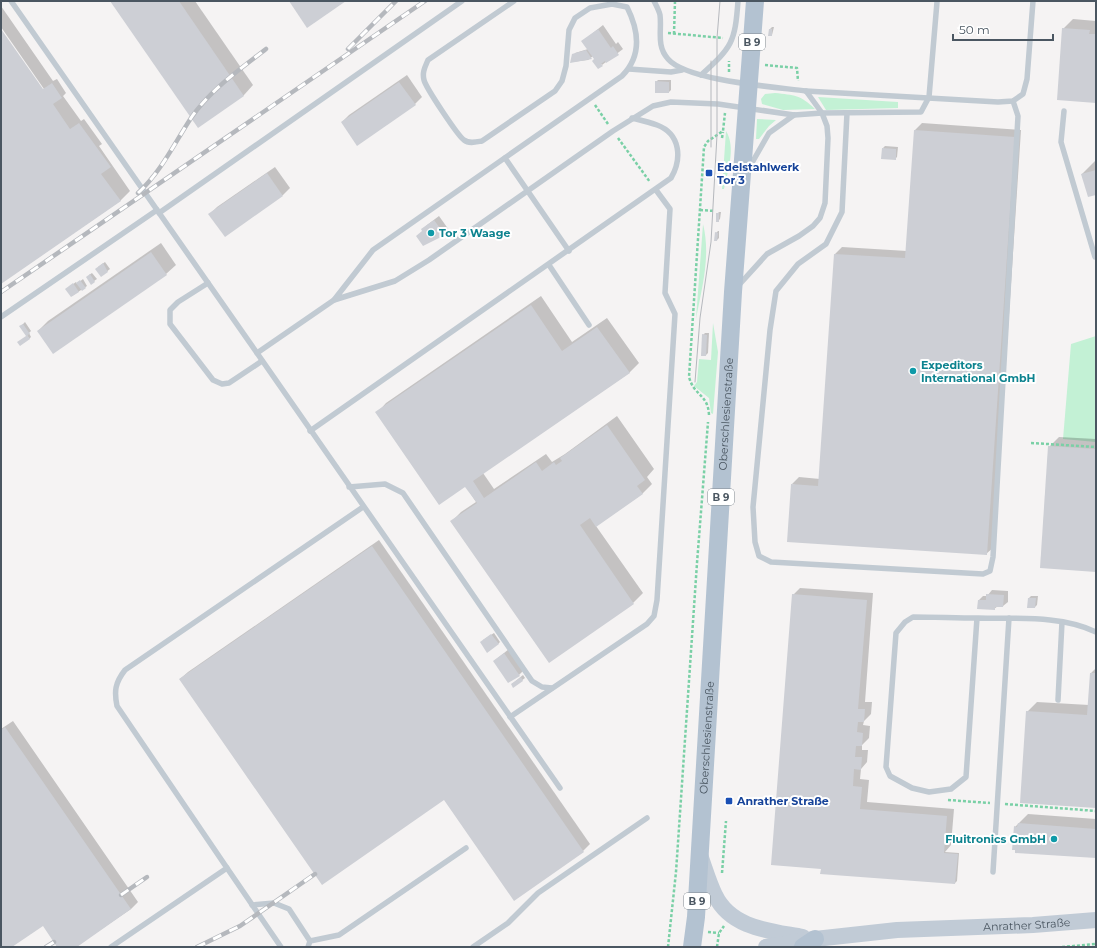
<svg xmlns="http://www.w3.org/2000/svg" width="1097" height="948" font-family="Montserrat,sans-serif">
	<style>
		.green { fill: #c3f1d5 }
		.shadow { fill: #0003 }
		.building { fill: #cdcfd5 }
		.lines { fill: none; stroke-linecap: round; stroke-linejoin: round }
		.path { stroke: #7ad0a6; stroke-width: 2.5; stroke-dasharray: 3 2; stroke-linecap: butt }
		.service { stroke: #c1cad2; stroke-width: 5.5 }
		.secondary { stroke: #c1cbd6; stroke-width: 16 }
		.primary { stroke: #b3c2d1; stroke-width: 18 }
		.tram { stroke: #b5b8bd; stroke-width: 1 }
		.rail-casing { stroke: #b5b8bd; stroke-width: 4.5 }
		.rail { stroke: #fff; stroke-width: 3; stroke-dasharray: 9; stroke-linecap: butt }
		.transit-dot { fill: #1a4fb4; stroke: #fff; stroke-width: 1.5 }
		.culture-dot { fill: #0f9aa8; stroke: #fff; stroke-width: 1.5 }
		.labels { text-anchor: middle; dominant-baseline: central; stroke-width: 4; stroke-linejoin: round; paint-order: stroke }
		.shield { fill: #fff; stroke: #808990; stroke-width: 1 }
		.shield-label { font-size: 10px; font-weight: bold; fill: #4a5661 }
		.transit-label { font-size: 11px; font-weight: bold; fill: #164399; stroke: #fff; text-anchor: start }
		.culture-label { font-size: 11px; font-weight: bold; fill: #0d838f; stroke: #fff; text-anchor: start }
		.street-label { font-size: 11px; fill: #4a5661; stroke: #fff }
	</style>
	<rect width="100%" height="100%" fill="#f5f3f3"/>
	<g class="green">
		<path d="M775 93C794 95 801 95 815 109L783 110 762 104 761 99 765 94Z"/>
		<path d="M818 97 898 102V108L826 110Z"/>
		<path d="M757 119 776 120 769 126 759 139H756Z"/>
		<path d="M726 131C736 147 728 171 724 189H722Z"/>
		<path d="M703 224C711 256 702 287 696 319Z"/>
		<path d="M713 323 718 352 713 414 711 413 709 398 694 386 697 382 699 359 711 360Z"/>
		<path d="M1096 336V442L1063 439 1071 344Z"/>
	</g>
	<g class="shadow">
		<path d="M111 1H195L253 85 244 95 198 126Z"/>
		<path d="M1 6 53 81 57 79 66 93 63 96 81 121 84 119 102 144 99 146 130 191 120 201 1 283V31L42 90 44 89 1 27Z"/>
		<path d="M1073 19 1096 21V102L1063 29Z"/>
		<path d="M603 25 616 44 618 42 623 49 602 65 593 56 588 60 572 62 575 53 588 49 583 41Z"/>
		<path d="M772 27H774L772 35 770 29Z"/>
		<path d="M407 75 422 97 415 104 342 122 349 115Z"/>
		<path d="M658 80H671V90L669 92 656 82Z"/>
		<path d="M922 123 1021 130 994 547 986 554 792 484 799 477 820 479 835 254 842 247 907 251 915 130Z"/>
		<path d="M885 146 898 147 897 157 895 159 883 148Z"/>
		<path d="M1096 160V194L1082 174Z"/>
		<path d="M275 167 290 188 283 195 210 214 217 207Z"/>
		<path d="M719 212H721L720 219 718 221 717 214Z"/>
		<path d="M439 216 449 230 444 234 423 230 427 225Z"/>
		<path d="M718 231H719V238L717 240 716 233Z"/>
		<path d="M161 243 176 265 166 274 38 331 48 321Z"/>
		<path d="M105 262 110 269 101 276 98 267Z"/>
		<path d="M92 273 97 279 91 283 89 275Z"/>
		<path d="M83 279 87 286 72 296 69 287 76 282 77 284Z"/>
		<path d="M541 296 572 342 607 318 639 363 629 373 483 473 494 489 546 454 552 462 565 454 617 416 654 469 647 477 652 484 642 494 596 526 643 593 633 603 452 521 461 512 476 502 465 485 377 413 386 403Z"/>
		<path d="M25 322 31 331 29 333 31 337 29 339 22 325Z"/>
		<path d="M705 333H709L708 353 706 355 703 335Z"/>
		<path d="M1059 437 1096 439V571L1049 447Z"/>
		<path d="M379 540 590 844 583 851 444 799 180 679 188 672Z"/>
		<path d="M800 588 873 593 865 702H872L871 714 864 721 863 725 870 726 869 738 862 745V750H868L867 762 861 769 860 779 869 780 867 802 954 809 951 845 945 852 959 853 957 881 955 883 822 873 793 595Z"/>
		<path d="M992 590 1008 591V602L1003 606H998L994 609 979 600 983 596H987Z"/>
		<path d="M1031 596H1038L1037 605 1035 607H1028L1029 598Z"/>
		<path d="M494 633 500 642 498 644 483 640Z"/>
		<path d="M509 649 524 670 519 675 494 661Z"/>
		<path d="M1096 668V807L1027 712 1037 702 1089 705 1091 673Z"/>
		<path d="M523 675 525 678 514 686 512 684Z"/>
		<path d="M13 721 138 902 131 909 75 947H59L43 924 10 947H1V729Z"/>
		<path d="M1028 814 1096 819V857L1015 827Z"/>
	</g>
	<g class="building">
		<path d="M110 1H179L244 96 198 128Z"/>
		<path d="M289 1H346L307 28Z"/>
		<path d="M1062 28 1090 30 1089 34H1096V103L1057 100Z"/>
		<path d="M1 29 43 89 52 83 62 98 53 104 70 129 79 123 111 167 101 174 121 201 1 284Z"/>
		<path d="M598 29 611 48 613 46 619 55 606 63 605 61 601 64 603 66 598 69 592 61 594 59 581 41Z"/>
		<path d="M769 29H772V36H768Z"/>
		<path d="M586 50 592 59 570 63 572 54Z"/>
		<path d="M655 81 669 82V93H655Z"/>
		<path d="M399 82 416 105 357 146 341 122Z"/>
		<path d="M914 130 1015 137 987 555 787 542 791 484 818 486 834 254 905 258Z"/>
		<path d="M882 148 896 149V160L881 159Z"/>
		<path d="M1096 170V195L1088 197 1081 174Z"/>
		<path d="M267 173 283 196 225 237 208 214Z"/>
		<rect x="716" y="213" width="3" height="9"/>
		<path d="M434 220 445 235 423 246 416 236 422 231 421 229Z"/>
		<path d="M715 232 718 233 717 241H714Z"/>
		<path d="M151 252 167 275 53 354 37 331Z"/>
		<path d="M103 263 108 272 101 277 95 269Z"/>
		<path d="M90 274 95 282 91 285 86 277Z"/>
		<path d="M80 280 86 288 82 291 76 283Z"/>
		<path d="M73 283 79 292 71 297 65 289Z"/>
		<path d="M531 305 562 351 597 327 630 373 473 481 484 498 536 462 542 471 554 462 556 465 562 461 560 458 607 425 645 480 637 486 643 494 596 527 590 518 580 525 634 604 549 663 450 521 477 503 465 487 439 505 375 412Z"/>
		<path d="M23 324 30 334 27 335 30 339 20 346 17 342 26 336 19 326Z"/>
		<path d="M702 334 707 335 706 356H701Z"/>
		<path d="M1048 446 1096 449V572L1040 568Z"/>
		<path d="M372 546 584 852 514 901 444 800 322 885 179 679Z"/>
		<path d="M792 594 867 600 858 709H865L864 722H858L857 732 863 733 862 746H856L855 757H862L861 770 854 769 853 786 862 787 860 809 947 816 944 853 958 854 955 884 820 874 821 869 771 865Z"/>
		<path d="M986 594 1004 595 1003 607H995V610L977 609 978 600H986Z"/>
		<path d="M1028 598H1036L1035 608H1027Z"/>
		<path d="M491 634 499 644 487 653 480 642Z"/>
		<path d="M504 653 520 676 508 683 493 661Z"/>
		<path d="M1090 673H1096V808L1020 803 1026 711 1087 715Z"/>
		<path d="M521 677 523 681 513 688 511 684Z"/>
		<path d="M5 727 131 909 77 947H57L43 926 12 947H1V730Z"/>
		<path d="M1018 823 1096 829V858L1015 853V850H1012L1014 826 1017 827Z"/>
	</g>
	<g class="lines">
		<g class="path">
			<path d="M668 33 723 38"/>
			<path d="M674 34 675 1"/>
			<path d="M765 65 797 68 798 81"/>
			<path d="M729 72V61"/>
			<path d="M595 105 608 124"/>
			<path d="M618 138 650 182"/>
			<path d="M722 138 723 132"/>
			<path d="M700 210 715 211"/>
			<path d="M709 415C708 394 694 396 689 377L704 147 708 141 723 131 725 113"/>
			<path d="M1031 443 1096 447"/>
			<path d="M948 800 990 803"/>
			<path d="M1005 804 1096 811"/>
			<path d="M722 873 726 821"/>
			<path d="M708 932 719 933"/>
			<path d="M668 947 676 872 697 563 708 422"/>
			<path d="M717 947 719 933 724 926"/>
			<path d="M1062 947 1096 944"/>
		</g>
		<g class="service">
			<path d="M11 1 257 353 334 300"/>
			<path d="M514 1 428 60C425 67 422 72 424 80 426 88 458 136 464 140 469 144 476 142 482 141L555 91 562 81 566 66 569 30 575 18 590 8 612 4 627 7C639 31 642 56 622 76L373 250 334 300 395 281 429 260 613 131 653 106 671 102 718 104 794 115 822 113 921 112 929 97 937 2"/>
			<path d="M654 1C656 5 659 10 660 15 662 30 656 46 668 59 687 81 776 87 806 91L822 113 827 126 828 138 825 203 820 218 813 226 799 236 767 254 738 286"/>
			<path d="M629 69 671 72 682 70"/>
			<path d="M701 75C732 47 735 43 738 1"/>
			<path d="M806 91 998 102 1013 101 1023 94 1027 79 1033 1"/>
			<path d="M1064 111 1061 142 1095 257"/>
			<path d="M847 113 842 212 826 244 798 264 776 291 770 330 753 507 755 542 759 556 771 562 983 574 990 571 993 557 1018 116 1013 101"/>
			<path d="M505 158 569 251"/>
			<path d="M749 168 769 133 794 115"/>
			<path d="M159 213 462 1"/>
			<path d="M549 265 589 325"/>
			<path d="M208 283 178 302 170 310V324L213 380 222 384 229 383 262 361"/>
			<path d="M1 317 157 210"/>
			<path d="M257 353 560 788"/>
			<path d="M310 431 671 178C682 159 681 134 657 125 649 122 640 120 632 118"/>
			<path d="M349 487 385 484 403 493 532 681 542 687 552 688"/>
			<path d="M977 618 966 777 951 789 929 792 912 788 890 776 886 767 896 633 905 622 913 617C935 617 956 618 978 618 1016 619 1061 615 1096 632"/>
			<path d="M1058 700 1062 622"/>
			<path d="M510 717 647 624 654 616 657 600 675 314 665 293 670 209 656 190"/>
			<path d="M227 868 281 947"/>
			<path d="M993 872 1009 618"/>
			<path d="M252 905 274 903 289 909 310 941"/>
			<path d="M111 947 227 868 117 706C114 691 115 683 125 670L363 507"/>
			<path d="M308 947 310 941 339 935 466 848"/>
			<path d="M473 947 508 923 538 893 647 818"/>
		</g>
		<g class="secondary">
			<path d="M700 855C705 869 709 883 715 895 731 929 772 931 803 937"/>
			<path id="s1" d="M766 947 815 939 897 930 1033 925 1096 920"/>
		</g>
		<g class="primary">
			<path id="s2" d="M692 947 696 917 733 292 755 1"/>
			<path d="M803 947 815 939"/>
		</g>
		<g class="tram">
			<path d="M711 147V61"/>
			<path d="M695 382 700 318 711 242 717 135V38L720 1"/>
		</g>
		<defs>
			<g id="rail">
				<path d="M348 49 396 1"/>
				<path d="M138 193C161 172 174 144 191 118 210 90 239 70 266 49"/>
				<path d="M1 292 425 1"/>
				<path d="M121 895 147 877"/>
				<path d="M46 947 54 942"/>
				<path d="M197 947 240 926 315 874"/>
			</g>
		</defs>
		<use href="#rail" class="rail-casing"/>
		<use href="#rail" class="rail"/>
	</g>
	<g class="transit-dot">
		<rect x="705" y="169" width="8" height="8" rx="2"/>
		<rect x="725" y="797" width="8" height="8" rx="2"/>
	</g>
	<g class="culture-dot">
		<circle cx="431" cy="233" r="4"/>
		<circle cx="913" cy="371" r="4"/>
		<circle cx="1054" cy="839" r="4"/>
	</g>
	<g class="labels">
		<g class="shield">
			<rect x="739" y="34" width="26" height="16" rx="3"/>
			<rect x="708" y="489" width="26" height="16" rx="3"/>
			<rect x="684" y="893" width="26" height="16" rx="3"/>
		</g>
		<g class="shield-label">
			<text x="752" y="42">B 9</text>
			<text x="721" y="497">B 9</text>
			<text x="697" y="901">B 9</text>
		</g>
		<g class="transit-label">
			<text x="717" y="167">Edelstahlwerk<tspan x="717" dy="13">Tor 3</tspan></text>
			<text x="737" y="801">Anrather Straße</text>
		</g>
		<g class="culture-label">
			<text x="439" y="233">Tor 3 Waage</text>
			<text x="921" y="365">Expeditors<tspan x="921" dy="13">International GmbH</tspan></text>
			<text x="1046" y="839" text-anchor="end">Fluitronics GmbH</text>
		</g>
		<g class="street-label">
			<text stroke="none"><textPath href="#s2" startOffset="534">Oberschlesienstraße</textPath></text>
			<text stroke="none"><textPath href="#s2" startOffset="210">Oberschlesienstraße</textPath></text>
			<text stroke="none"><textPath href="#s1" startOffset="262">Anrather Straße</textPath></text>
		</g>
	</g>
	<rect width="1097" height="948" fill="none" stroke="#4a5661" stroke-width="4"/>
	<path d="M953 34v6h100v-6" fill="none" stroke="#4a5661" stroke-width="2"/>
	<text x="959" y="34" font-size="12" fill="#4a5661" stroke="#ffffff" stroke-width="3" paint-order="stroke">50 m</text>
</svg>
